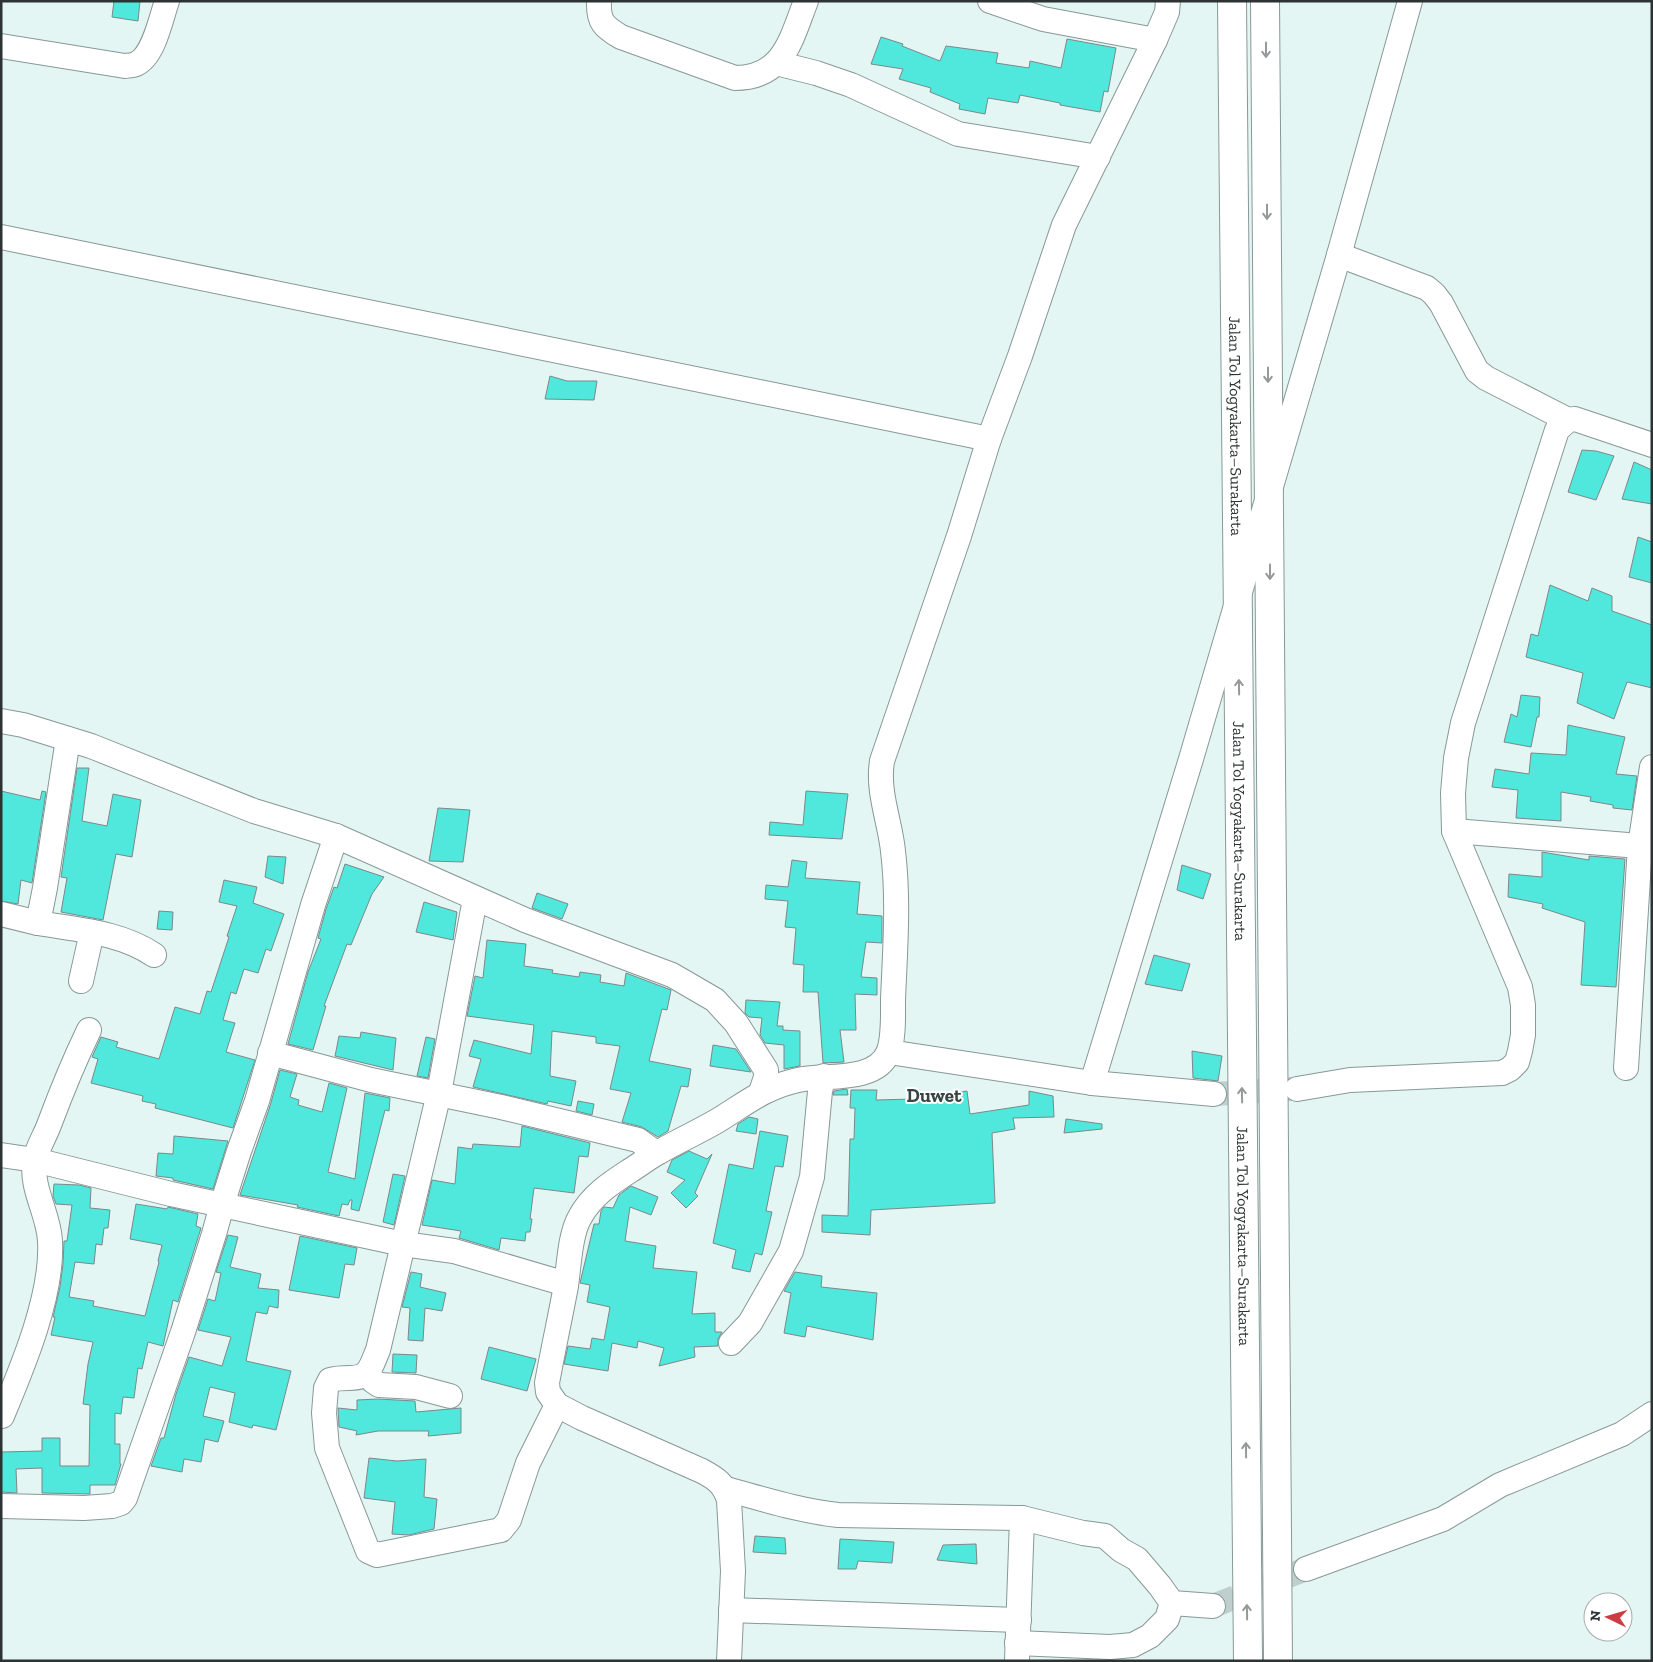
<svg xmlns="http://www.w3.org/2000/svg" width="1653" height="1662" font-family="'Zilla Slab',serif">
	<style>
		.building { fill: #50e7dd; stroke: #7a8a88 }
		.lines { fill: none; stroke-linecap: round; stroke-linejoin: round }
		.minor-tunnel { stroke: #bfcfcd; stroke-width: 24; stroke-dasharray: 24 12; stroke-linecap: butt }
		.minor-casing { stroke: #879896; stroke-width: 26 }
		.highway-casing { stroke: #879896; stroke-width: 30 }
		.minor { stroke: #fff; stroke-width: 24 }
		.highway { stroke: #fff; stroke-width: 28 }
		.oneway { stroke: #969999 }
		.labels { text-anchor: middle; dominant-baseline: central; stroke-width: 4; stroke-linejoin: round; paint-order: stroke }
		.street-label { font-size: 16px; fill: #2d3333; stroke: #fff }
		.quarter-label { font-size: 19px; font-weight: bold; fill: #374644; stroke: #fff }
	</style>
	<rect width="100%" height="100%" fill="#e4f6f4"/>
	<g class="building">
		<path d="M114 1H140L138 21 112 17Z"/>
		<path d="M881 37 903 44 902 46 940 61 946 46 998 53 996 63 1029 68 1030 61 1061 68 1067 39 1116 48 1108 92 1104 91 1100 112 1060 105V103L1020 95 1018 103 988 98 985 114 959 109 960 104 930 92 931 88 899 79 903 69 871 64Z"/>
		<path d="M550 376 567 381H597L594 400 545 399Z"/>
		<path d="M1582 450 1596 451 1614 456 1596 500 1568 492Z"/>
		<path d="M1634 462 1652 470V504L1622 499Z"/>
		<path d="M1638 537 1652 542V583L1629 577Z"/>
		<path d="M1550 585 1588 601 1592 588 1612 596V611L1652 625V688L1627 682 1614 719 1577 703 1583 673 1526 657 1531 634 1538 636Z"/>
		<path d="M1521 695 1540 697 1539 717H1537L1531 747 1504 742 1511 714 1517 717Z"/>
		<path d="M1568 725 1625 737 1616 774 1637 776 1632 810 1613 808V805L1590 801 1591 797 1561 792V821L1516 818 1518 790 1492 787 1495 769 1529 774 1531 753 1566 755Z"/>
		<path d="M77 768H89L82 821 107 826 113 794 141 800 132 857 116 854 103 920 61 912 67 878 61 877Z"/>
		<path d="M1 791 40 800 42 791 46 792 32 883 21 880 18 904 1 901Z"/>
		<path d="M806 791 848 794 842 839 769 835 770 822 803 825Z"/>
		<path d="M438 808 470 810 463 862 429 861Z"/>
		<path d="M1542 852 1589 860V856L1625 859 1616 987 1581 985 1585 922 1542 908 1543 904 1508 897 1509 874 1542 877Z"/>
		<path d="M268 856 286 857 283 884 265 877Z"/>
		<path d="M792 860 807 862 805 878 860 882 857 914 882 916V943L866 942 861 977 877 978V995L855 994 856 1030H840L844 1062 823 1063 818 992H803L804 965 793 964 796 928 785 927 788 901 765 899 766 885 788 887Z"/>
		<path d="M345 864 384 877 372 894 351 945 347 944 324 1006H326L313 1050 288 1044 308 972 321 939 318 938 326 909 334 887 337 888Z"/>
		<path d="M1182 865 1211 874 1203 899 1177 890Z"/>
		<path d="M224 880 257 887 253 903 284 914 271 951 266 949 258 973 244 969 236 994 231 992 223 1020 235 1023 226 1052 255 1060 233 1128 155 1108 156 1104 142 1101 143 1096 91 1083 98 1059 92 1057 101 1037 118 1042 116 1047 159 1059 175 1007 200 1014 207 991 211 992 229 937 227 936 237 906 219 902Z"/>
		<path d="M537 893 568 904 562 919 532 908Z"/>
		<path d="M424 902 457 912 453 940 416 932Z"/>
		<path d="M159 911 173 912 172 930 157 929Z"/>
		<path d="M487 940 526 944 524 966 553 970 552 973 579 977 580 972 601 975 600 982 624 986 626 973 671 990 667 1010 662 1009 649 1061 691 1069 688 1087 681 1086 668 1131 658 1137 642 1127 622 1122 631 1093 610 1089 620 1046 596 1043V1037L552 1031 550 1076 576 1081 571 1106 548 1101 547 1104 473 1087 481 1059 469 1056 474 1040 531 1054 534 1025 467 1016 475 976 483 978Z"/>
		<path d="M1154 955 1190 964 1182 991 1145 984Z"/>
		<path d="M746 1000 780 1002 777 1026H783V1030L800 1031V1066L784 1069V1045L765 1043 760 1035 762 1018 749 1017 745 1013Z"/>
		<path d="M361 1032 396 1038 393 1070 335 1056 339 1036 360 1038Z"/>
		<path d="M426 1037 435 1039 428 1078 417 1076Z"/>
		<path d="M713 1045 736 1049 751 1072 710 1066Z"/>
		<path d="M1192 1051 1222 1056 1218 1081 1193 1078Z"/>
		<path d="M280 1070 297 1074 290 1097 299 1100 298 1105 322 1112 329 1083 347 1088 328 1172 355 1179 365 1093 390 1098 389 1111 385 1110 359 1211 351 1209 352 1200H350L348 1205 342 1204 339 1216 297 1207 298 1205 240 1195 270 1106Z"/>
		<path d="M847 1089 848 1095H833L834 1091Z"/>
		<path d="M851 1090H877L876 1100 913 1099V1100L945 1097V1094L967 1091 970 1114 1029 1105V1091L1053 1096 1054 1117 1013 1118 1015 1129 992 1133 995 1203 871 1210 870 1235 822 1232V1215L848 1216 850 1139H854L855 1108H850Z"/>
		<path d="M578 1101 594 1104 592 1115 576 1111Z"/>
		<path d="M749 1117 758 1119 756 1134 736 1131 738 1124Z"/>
		<path d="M1066 1119 1102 1124V1129L1064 1133Z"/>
		<path d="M522 1126 590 1143 588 1157 579 1156 574 1193 534 1188 530 1219H532L530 1232H526L525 1241 501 1238 499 1250 459 1238 461 1231 422 1225 432 1180 455 1184 458 1147 472 1149 473 1144 520 1147Z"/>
		<path d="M760 1131 788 1136 783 1167 775 1166 766 1211 772 1212 762 1255 755 1253 750 1272 732 1268 736 1250 713 1243 729 1164 753 1169Z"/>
		<path d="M174 1136 228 1141 213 1189 173 1180V1178L156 1176 158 1153 173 1154Z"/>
		<path d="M689 1151 707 1159 712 1154 695 1193 698 1196 686 1208 671 1193 685 1180 667 1172 672 1160Z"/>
		<path d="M393 1174 405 1176 394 1225 383 1222Z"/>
		<path d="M54 1184 79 1185 91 1188 90 1208 110 1210 108 1228H104L102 1245 96 1244 94 1264 75 1262 69 1297 94 1301 93 1306 145 1316 159 1262 158 1261 162 1245 130 1239 136 1204 167 1209 168 1207 198 1214 196 1226 201 1228 178 1302 173 1300 163 1346 148 1342 142 1369 138 1368 134 1398 123 1397 121 1414 115 1413V1444H120V1464H121L115 1485H90V1494L42 1493V1468L16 1469 17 1493 1 1492V1452L42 1451V1438H60V1466H89L90 1405 83 1404 88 1364 93 1342 51 1335 55 1317H53L60 1287 63 1264 64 1241H67L72 1205 56 1204 53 1196Z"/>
		<path d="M631 1186 658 1197 651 1215 630 1207 625 1241 656 1246 653 1268 697 1272 692 1314 715 1313V1332H722L718 1339V1346L694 1347 695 1357 659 1366 664 1348 638 1341 637 1348 612 1343 608 1371 564 1364 568 1346 590 1349 592 1338 604 1340 610 1307 587 1302 590 1285 580 1283 594 1224H599L601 1211 604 1207 613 1208 619 1195Z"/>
		<path d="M228 1235 238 1237 230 1267 261 1274 258 1288 279 1290 278 1308 269 1306 267 1314 256 1312 246 1361 291 1371 276 1430 253 1425 252 1428 229 1422 235 1393 210 1387 203 1416 224 1421 218 1442 205 1439 201 1462 184 1459 182 1472 151 1466 161 1438H164L176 1394 189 1357 222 1366 231 1337 198 1330 208 1299 215 1301 221 1273 216 1272Z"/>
		<path d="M300 1236 357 1248 354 1265 345 1264 339 1298 289 1290Z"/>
		<path d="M411 1272 422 1274 420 1287 446 1293 442 1311 425 1308 423 1341 408 1340 410 1308 402 1307Z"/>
		<path d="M795 1272 822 1276 821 1287 877 1293 873 1340 807 1326 805 1337 784 1333 791 1293 784 1291Z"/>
		<path d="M489 1347 536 1359 527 1391 481 1379Z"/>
		<path d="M393 1354 417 1355 416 1373 392 1372Z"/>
		<path d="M378 1399 415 1401 416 1412 461 1408V1433L428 1436 429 1431H378L356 1435 357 1431 339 1427 338 1408 357 1410V1400Z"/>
		<path d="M369 1458 397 1461 426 1459 424 1497 437 1499 434 1529 409 1535 392 1534 395 1502 364 1498Z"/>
		<path d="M755 1536 785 1538 786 1554 753 1552Z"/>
		<path d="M840 1539 894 1542 892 1563 858 1561 856 1569H838Z"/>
		<path d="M976 1544 977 1564 937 1560 943 1545Z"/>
	</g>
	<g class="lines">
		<g class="minor-tunnel">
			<path d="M1214 1094 1292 1089"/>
			<path d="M1213 1606 1306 1569"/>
		</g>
		<defs>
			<g id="minor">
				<path d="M599 1C598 22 604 27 621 37L735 78C784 78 791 39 806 1"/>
				<path d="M990 1 1043 19 1155 40"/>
				<path d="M1 46 125 66C128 65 133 66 136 64 154 56 161 18 167 1"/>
				<path d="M776 63 816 73 851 85 958 134 1098 157"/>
				<path d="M1 237 989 439"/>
				<path d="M1339 255 1427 288 1434 294 1441 303 1477 371 1486 378 1568 420"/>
				<path d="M1 721 23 725 91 746 254 811 336 836 525 920 672 975 715 1000 736 1023 766 1070V1077L761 1092"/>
				<path d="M1454 831 1652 847"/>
				<path d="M475 899 439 1093 378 1350C371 1366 370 1378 350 1378 343 1378 337 1378 330 1380L326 1388 324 1413 327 1448 368 1551 377 1555 501 1530 509 1520 528 1463 557 1405"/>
				<path d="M1 914 38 923 45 888 68 739"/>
				<path d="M38 923C78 930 120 932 154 955"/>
				<path d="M81 981 92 932"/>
				<path d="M889 1052 1092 1083 1214 1094"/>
				<path d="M270 1053 371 1080 501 1107 638 1140 656 1153"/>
				<path d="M1626 1068 1640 846 1652 767"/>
				<path d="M1092 1083 1191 759 1339 255 1410 1"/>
				<path d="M1297 1089 1350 1080 1502 1073 1510 1069 1517 1062 1520 1051 1523 1035V1005L1520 987 1454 831 1453 793 1456 758 1463 723 1557 430 1568 420 1575 419 1652 445"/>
				<path d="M1 1155 35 1160 171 1194 403 1244 454 1251 566 1284"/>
				<path d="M731 1343 750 1323 791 1251 812 1177 820 1091 824 1076"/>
				<path d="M368 1373 373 1381 379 1385 416 1387 450 1396"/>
				<path d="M2 1416C23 1366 53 1295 50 1241 49 1214 30 1188 35 1160 37 1148 45 1136 49 1125 61 1093 74 1061 89 1030"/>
				<path d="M726 1489C763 1499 800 1511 838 1515L1022 1518 1083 1533 1105 1536 1121 1550 1137 1559 1160 1586 1172 1603 1213 1606"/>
				<path d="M1 1506 84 1508 112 1506 121 1503 125 1498 183 1332 214 1234 222 1205 239 1151 257 1101 313 905 336 836"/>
				<path d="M1306 1569 1443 1519 1500 1485 1622 1434 1652 1414"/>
				<path d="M731 1610 1019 1620"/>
				<path d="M1017 1643 1110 1647 1133 1645 1150 1636 1167 1619 1172 1603"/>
				<path d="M729 1661 733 1571 729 1500C724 1484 717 1479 702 1471L582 1418 557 1405 548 1392 547 1383C553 1350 560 1318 566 1286 569 1265 570 1234 580 1217 592 1195 611 1183 631 1170 641 1164 649 1157 659 1152 678 1141 698 1132 717 1121 745 1104 765 1087 798 1080 825 1074 875 1083 888 1053 894 1040 893 1015 893 1000 895 950 899 901 893 851 890 821 877 792 882 761L959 536 989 439 1020 356 1064 225 1155 40 1167 12 1168 1"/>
				<path d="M1017 1661 1022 1518"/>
			</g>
			<g id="highway">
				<path id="s1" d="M1232 1 1248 1661"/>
				<path d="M1265 1 1278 1661"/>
			</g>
		</defs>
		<use href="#minor" class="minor-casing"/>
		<use href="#highway" class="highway-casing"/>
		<use href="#minor" class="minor"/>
		<use href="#highway" class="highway"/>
	</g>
	<defs><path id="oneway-shaft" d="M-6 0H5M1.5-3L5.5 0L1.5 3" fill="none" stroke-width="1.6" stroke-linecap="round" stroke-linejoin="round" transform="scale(1.25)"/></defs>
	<g class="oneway">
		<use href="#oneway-shaft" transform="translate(1266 50) rotate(90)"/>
		<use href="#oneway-shaft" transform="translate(1267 212) rotate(90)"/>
		<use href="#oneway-shaft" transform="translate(1268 375) rotate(90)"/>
		<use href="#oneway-shaft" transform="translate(1270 572) rotate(90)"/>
		<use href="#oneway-shaft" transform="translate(1239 687) rotate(-91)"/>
		<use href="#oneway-shaft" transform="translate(1242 1095) rotate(-91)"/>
		<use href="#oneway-shaft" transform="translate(1246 1450) rotate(-91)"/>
		<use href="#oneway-shaft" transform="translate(1247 1612) rotate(-91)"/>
	</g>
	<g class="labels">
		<g class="street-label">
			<text stroke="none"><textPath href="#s1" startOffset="425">Jalan Tol Yogyakarta–Surakarta</textPath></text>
			<text stroke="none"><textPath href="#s1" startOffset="830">Jalan Tol Yogyakarta–Surakarta</textPath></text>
			<text stroke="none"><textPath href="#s1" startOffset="1235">Jalan Tol Yogyakarta–Surakarta</textPath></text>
		</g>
		<g class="quarter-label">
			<text x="934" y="1095">Duwet</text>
		</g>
	</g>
	<rect width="1653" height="1662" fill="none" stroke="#2d3333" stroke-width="5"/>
	<g transform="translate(1608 1617) rotate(275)"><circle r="24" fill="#ffffff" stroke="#abadad"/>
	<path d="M0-4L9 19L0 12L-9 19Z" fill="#cc3d43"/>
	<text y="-8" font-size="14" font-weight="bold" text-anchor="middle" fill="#2d3333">N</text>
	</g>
</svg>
